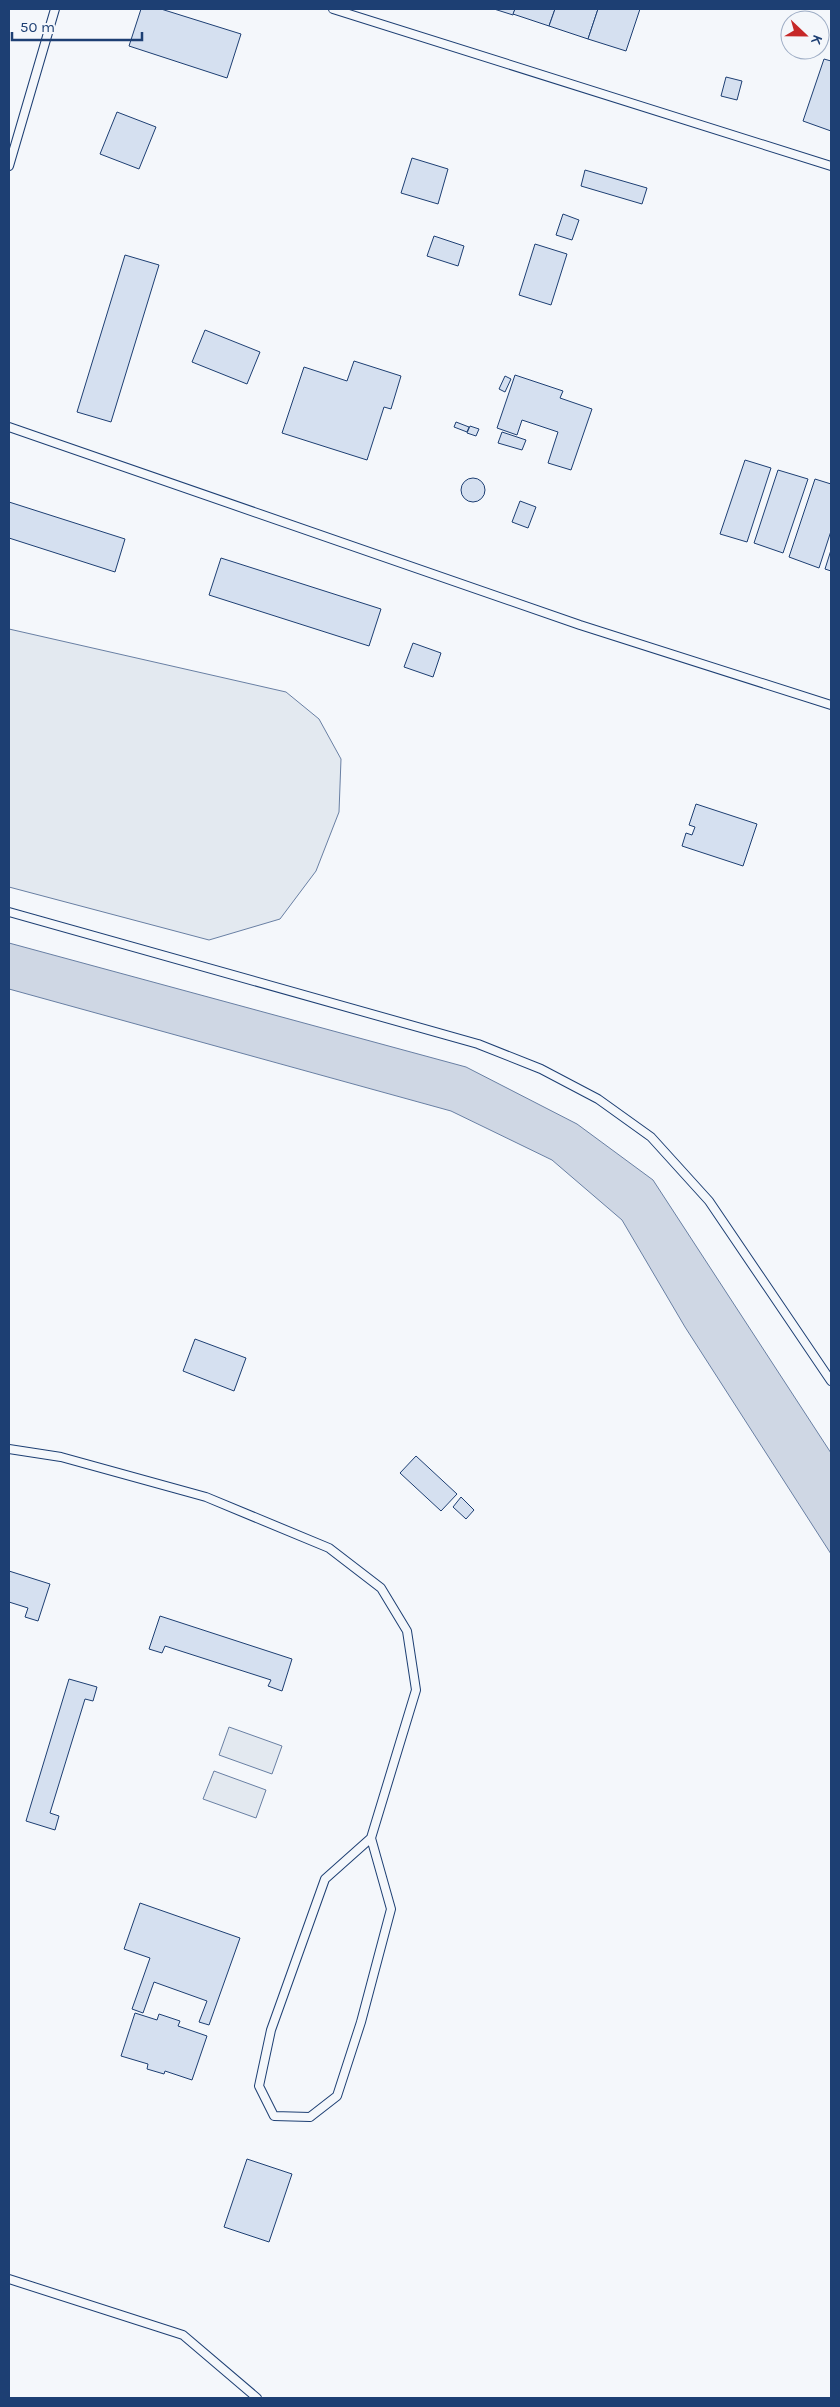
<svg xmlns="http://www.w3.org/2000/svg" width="840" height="2407" font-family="Karla,sans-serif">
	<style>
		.pitch { fill: #e3e9f0; stroke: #687fa3 }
		.water { fill: #cfd7e4; stroke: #687fa3 }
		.building { fill: #d5e0f0; stroke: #1d3f73 }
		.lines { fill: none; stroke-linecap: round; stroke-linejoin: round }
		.lane-casing { stroke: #1d3f73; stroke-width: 10 }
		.lane { stroke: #f4f7fb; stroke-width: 8 }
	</style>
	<rect width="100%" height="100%" fill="#f4f7fb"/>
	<g class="pitch">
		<path d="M9 629 286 692 319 719 341 759 339 812 316 871 280 919 209 940 9 887Z"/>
		<path d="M229 1727 282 1746 272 1774 219 1755Z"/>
		<path d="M214 1771 266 1790 256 1818 203 1799Z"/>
	</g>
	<path class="water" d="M9 943 466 1067 577 1124 653 1180 831 1453V1554L685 1327 622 1220 552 1160 451 1111 9 989Z"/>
	<g class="building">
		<path d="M141 9H161L241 34 227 78 129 46Z"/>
		<path d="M494 9H515L513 15Z"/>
		<path d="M515 9H555L549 26 513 14Z"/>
		<path d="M555 9H598L588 39 549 26Z"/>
		<path d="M598 9H640L626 51 588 39Z"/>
		<path d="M824 59 831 61V131L803 121Z"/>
		<path d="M726 77 742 81 737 100 721 96Z"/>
		<path d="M117 112 156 127 139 169 100 154Z"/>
		<path d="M412 158 448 169 438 204 401 193Z"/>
		<path d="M585 170 647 188 642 204 581 186Z"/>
		<path d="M563 214 579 220 572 240 556 235Z"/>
		<path d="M434 236 464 246 458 266 427 256Z"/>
		<path d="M535 244 567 254 551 305 519 295Z"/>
		<path d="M125 255 159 265 111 422 77 412Z"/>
		<path d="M205 330 260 352 247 384 192 362Z"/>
		<path d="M354 361 401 376 391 409 384 407 367 460 282 433 304 367 347 381Z"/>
		<path d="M515 375 563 391 560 398 592 409 571 470 548 463 558 432 522 420 517 435 497 428Z"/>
		<path d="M505 376 511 379 505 392 499 389Z"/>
		<path d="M456 422 469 427 467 432 454 427Z"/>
		<path d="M470 426 479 429 476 436 467 433Z"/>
		<path d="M502 432 526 440 522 450 498 443Z"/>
		<path d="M745 460 771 468 747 542 720 534Z"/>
		<path d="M778 470 808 479 783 553 754 543Z"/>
		<circle cx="473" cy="490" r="12"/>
		<path d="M815 479 831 484V531L819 568 789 557Z"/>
		<path d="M520 501 536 507 528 528 512 522Z"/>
		<path d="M9 502 125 539 115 572 9 538Z"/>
		<path d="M831 550V571L825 569Z"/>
		<path d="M221 558 381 609 369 646 209 595Z"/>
		<path d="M413 643 441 653 433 677 404 667Z"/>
		<path d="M696 804 757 824 743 866 682 846 686 833 692 835 695 827 689 825Z"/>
		<path d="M195 1339 246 1358 234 1391 183 1371Z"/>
		<path d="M416 1456 457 1494 441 1511 400 1473Z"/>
		<path d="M461 1497 474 1510 466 1519 453 1507Z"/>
		<path d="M9 1571 50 1584 38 1621 25 1617 28 1608 9 1602Z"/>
		<path d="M160 1616 292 1659 282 1691 268 1686 271 1680 165 1646 162 1653 149 1649Z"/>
		<path d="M69 1679 97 1687 93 1701 85 1699 50 1813 59 1816 55 1830 26 1821Z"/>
		<path d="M140 1903 240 1938 209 2025 199 2022 207 2001 154 1982 143 2013 132 2009 150 1958 124 1949Z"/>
		<path d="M135 2013 157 2020 159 2014 180 2021 178 2026 207 2036 192 2080 165 2071 164 2074 147 2069 148 2064 121 2056Z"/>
		<path d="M247 2159 292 2174 269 2242 224 2227Z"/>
	</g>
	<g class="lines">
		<defs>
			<g id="lane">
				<path d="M333 9 831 166"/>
				<path d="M9 166 55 9"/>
				<path d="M9 427 580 625 831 705"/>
				<path d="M9 912 478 1044 541 1069 598 1099 651 1137 709 1201 831 1381"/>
				<path d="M9 1449 61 1457 206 1497 329 1548 381 1588 407 1631 416 1690 371 1838 325 1879 271 2030 259 2086 274 2116 310 2117 337 2096 361 2022 391 1909 371 1838"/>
				<path d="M9 2279 183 2335 257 2398"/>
			</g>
		</defs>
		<use href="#lane" class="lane-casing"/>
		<use href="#lane" class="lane"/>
	</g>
	<rect width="840" height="2407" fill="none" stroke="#1d3f73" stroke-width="20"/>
	<g transform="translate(805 35) rotate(112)"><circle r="24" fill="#f4f7fb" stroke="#9eadc5"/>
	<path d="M0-4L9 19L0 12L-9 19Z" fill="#c62828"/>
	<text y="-8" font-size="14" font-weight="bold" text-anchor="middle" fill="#1d3f73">K</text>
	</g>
	<path d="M12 32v8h130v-8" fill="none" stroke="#1d3f73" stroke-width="2.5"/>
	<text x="20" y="32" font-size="15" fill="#1d3f73" stroke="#f4f7fb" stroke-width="4" paint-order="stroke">50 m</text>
</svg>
